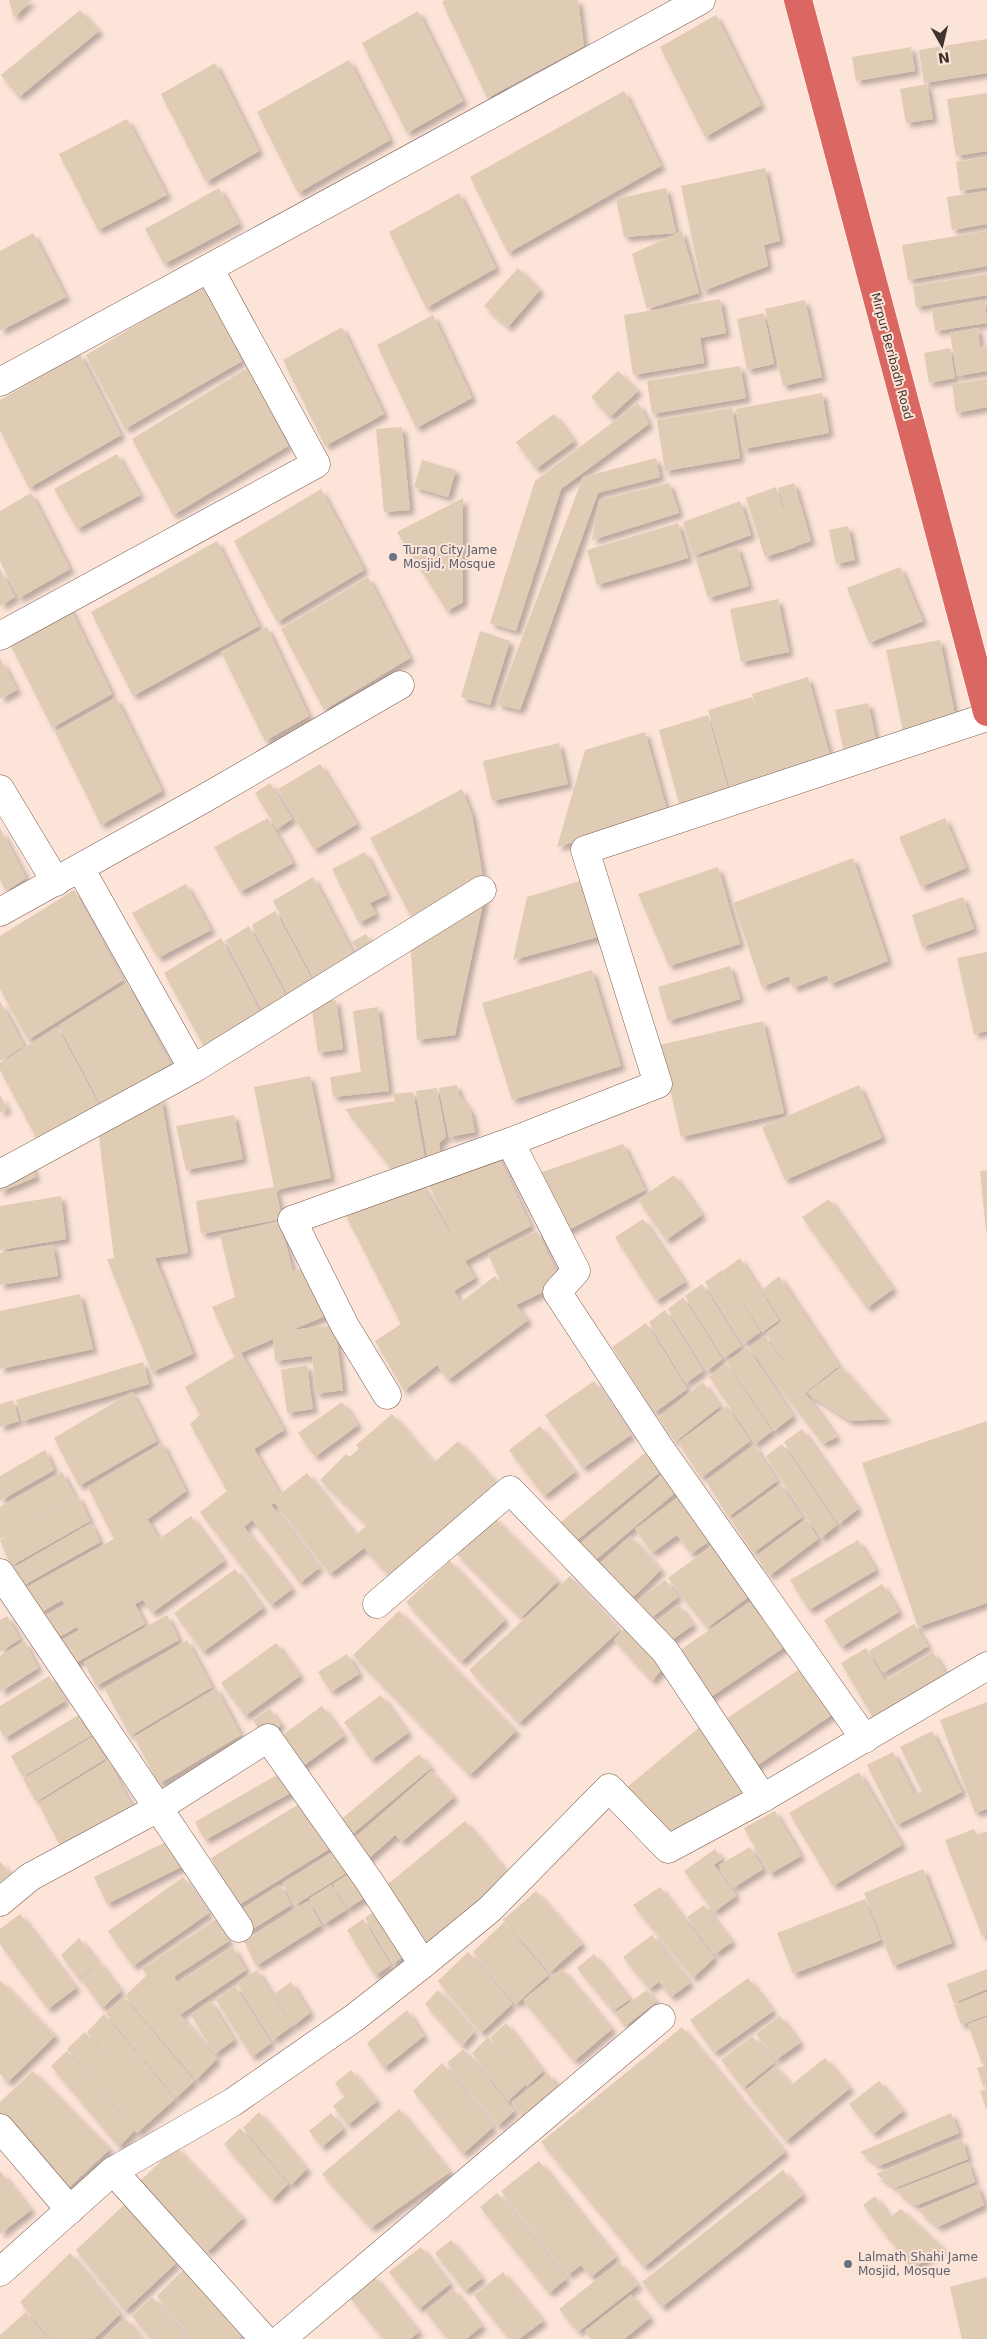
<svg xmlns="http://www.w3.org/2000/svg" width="987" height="2339" font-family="'DejaVu Sans',sans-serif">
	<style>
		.building { fill: #e0cbb4; filter: url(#shadow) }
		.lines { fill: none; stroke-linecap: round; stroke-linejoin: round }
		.minor-casing { stroke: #765c4f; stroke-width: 29 }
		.highway-casing { stroke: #fff; stroke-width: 29 }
		.minor { stroke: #fff; stroke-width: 28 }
		.highway { stroke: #da6762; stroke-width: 28 }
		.worship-dot { fill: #6b7280; stroke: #fde4d8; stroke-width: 2 }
		.labels { text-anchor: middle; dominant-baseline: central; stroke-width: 4; stroke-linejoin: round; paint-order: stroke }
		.street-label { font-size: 12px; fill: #40342f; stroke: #fde4d8 }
		.worship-label { font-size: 12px; fill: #5b616d; stroke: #fde4d8; text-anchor: start }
	</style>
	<defs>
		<filter id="shadow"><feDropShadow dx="4.5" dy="4.5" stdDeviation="2.5" flood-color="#0004"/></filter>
	</defs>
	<rect width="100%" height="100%" fill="#fde4d8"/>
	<g class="building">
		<path d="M9 0H32L14 18Z"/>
		<path d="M445 0H578L584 46 487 98 442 2Z"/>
		<path d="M80 10 99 31 19 97 1 75Z"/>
		<path d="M418 11 463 101 407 133 362 43Z"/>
		<path d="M716 15 761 105 705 137 660 47Z"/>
		<path d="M987 39V73L924 83 919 50Z"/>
		<path d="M911 47 915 71 856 81 852 57Z"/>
		<path d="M349 60 390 140 298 193 257 112Z"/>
		<path d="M215 63 259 151 206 182 161 94Z"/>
		<path d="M927 84 933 119 906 123 900 89Z"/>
		<path d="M624 91 661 166 508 253 470 177Z"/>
		<path d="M987 93V151L956 156 947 99Z"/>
		<path d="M127 119 167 195 98 230 59 154Z"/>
		<path d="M987 157V187L960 191 956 162Z"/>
		<path d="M765 168 780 241 764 245 768 266 703 291 681 186Z"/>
		<path d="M219 188 239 224 164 264 145 229Z"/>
		<path d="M666 188 676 233 624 237 616 199Z"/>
		<path d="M987 191V224L952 230 947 197Z"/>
		<path d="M459 193 496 268 426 308 389 232Z"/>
		<path d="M682 231 699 293 647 309 632 254Z"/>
		<path d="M987 231V266L908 280 902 245Z"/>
		<path d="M33 233 66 297 0 331V251Z"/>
		<path d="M518 268 540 290 508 327 484 306Z"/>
		<path d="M987 274V295L916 307 913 286Z"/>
		<path d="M204 285 242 361 125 429 86 355Z"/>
		<path d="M720 299 726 333 700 338 704 363 633 375 624 315Z"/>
		<path d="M805 300 822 377 783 386 765 309Z"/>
		<path d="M985 300 987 323 935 331 932 309Z"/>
		<path d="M764 313 774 364 747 370 737 319Z"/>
		<path d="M433 315 472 398 416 428 377 345Z"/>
		<path d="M342 327 384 414 325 446 283 360Z"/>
		<path d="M978 328 980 347 987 346V371L957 376 950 333Z"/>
		<path d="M950 348 955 378 929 383 924 353Z"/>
		<path d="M80 354 121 435 29 488 0 430V400Z"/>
		<path d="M740 366 746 398 652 414 647 381Z"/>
		<path d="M247 368 288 446 173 515 132 439Z"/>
		<path d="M618 371 638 391 610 417 591 397Z"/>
		<path d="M987 379V407L956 413 952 384Z"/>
		<path d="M822 393 829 433 743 449 736 409Z"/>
		<path d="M638 403 649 424 561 489 516 631 490 623 535 481Z"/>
		<path d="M732 408 740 458 665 471 657 420Z"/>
		<path d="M554 414 574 441 536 469 516 442Z"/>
		<path d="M402 427 410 510 384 512 376 429Z"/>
		<path d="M117 454 140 495 77 529 54 489Z"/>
		<path d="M656 458 660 477 598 493 520 710 497 704 583 477Z"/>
		<path d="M422 460 456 470 448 497 414 487Z"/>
		<path d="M669 483 679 513 592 540 599 500Z"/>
		<path d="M794 483 811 541 796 546 778 488Z"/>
		<path d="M776 487 796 547 765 557 746 498Z"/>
		<path d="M321 489 364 570 277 622 234 541Z"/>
		<path d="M31 493 70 569 19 598 0 561V511Z"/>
		<path d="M463 498V602L447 611 397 532Z"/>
		<path d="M740 501 751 535 693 556 683 522Z"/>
		<path d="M678 523 688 558 597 585 587 550Z"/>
		<path d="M848 526 855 560 836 564 829 530Z"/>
		<path d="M217 541 259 626 133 696 91 612Z"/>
		<path d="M737 546 749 586 708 598 696 559Z"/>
		<path d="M900 567 923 621 869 643 847 588Z"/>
		<path d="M0 569 15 597 0 606Z"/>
		<path d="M368 577 410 658 324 710 281 629Z"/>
		<path d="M778 599 789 652 741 662 730 609Z"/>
		<path d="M69 606 112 694 52 728 8 640Z"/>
		<path d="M267 627 309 716 265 741 221 652Z"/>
		<path d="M480 631 510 641 490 705 461 697Z"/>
		<path d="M940 640 957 725 904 736 886 650Z"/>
		<path d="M0 658 17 690 0 699Z"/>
		<path d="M808 677 831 759 775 776 752 694Z"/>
		<path d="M752 697 775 778 731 792 708 710Z"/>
		<path d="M116 698 162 791 101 825 55 732Z"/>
		<path d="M868 703 877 744 844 752 835 710Z"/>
		<path d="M708 715 730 796 681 811 659 730Z"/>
		<path d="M645 732 668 814 557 847 585 750Z"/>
		<path d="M559 743 568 784 492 801 483 761Z"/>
		<path d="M320 764 357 824 314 850 278 789Z"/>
		<path d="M270 783 292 819 277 829 255 793Z"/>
		<path d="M462 789 472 815 484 883 414 923 370 838Z"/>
		<path d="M268 818 293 863 240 892 214 847Z"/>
		<path d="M945 818 966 868 921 887 899 837Z"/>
		<path d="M0 828 26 878 6 891 0 880Z"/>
		<path d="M365 852 387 895 370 903 376 914 359 923 332 869Z"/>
		<path d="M853 858 888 961 830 984 827 975 793 988 789 976 762 987 733 903Z"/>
		<path d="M718 867 740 944 669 966 638 894Z"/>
		<path d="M313 877 357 960 317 984 273 901Z"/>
		<path d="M583 880 598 937 513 960 527 897Z"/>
		<path d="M186 884 211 930 158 958 132 913Z"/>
		<path d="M74 890 123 980 28 1040 0 989V936Z"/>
		<path d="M485 894 455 1035 417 1040 410 938Z"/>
		<path d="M963 897 974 929 922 947 912 915Z"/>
		<path d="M275 911 315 985 291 999 252 925Z"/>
		<path d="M249 926 288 1000 265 1014 226 940Z"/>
		<path d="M366 934 373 945 359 953 352 942Z"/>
		<path d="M221 938 260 1012 204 1047 164 973Z"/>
		<path d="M987 952V1031L974 1034 957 958Z"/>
		<path d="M730 966 740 999 668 1021 658 987Z"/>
		<path d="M592 970 621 1066 512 1100 482 1003Z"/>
		<path d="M127 983 170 1064 102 1106 59 1025Z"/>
		<path d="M336 1000 343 1049 318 1053 311 1003Z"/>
		<path d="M0 1001 24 1046 0 1061Z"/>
		<path d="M378 1007 389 1091 333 1097 330 1077 361 1072 353 1011Z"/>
		<path d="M763 1021 784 1113 681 1137 660 1045Z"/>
		<path d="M57 1027 101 1109 40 1145 0 1070V1063Z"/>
		<path d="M310 1076 331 1178 276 1190 282 1219 201 1234 196 1201 274 1187 254 1087Z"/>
		<path d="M457 1085 459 1095 471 1112 475 1132 449 1137 439 1088Z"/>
		<path d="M859 1085 882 1138 785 1180 762 1127Z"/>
		<path d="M437 1088 446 1137 439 1143 441 1156 428 1158 416 1091Z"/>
		<path d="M413 1092 426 1166 397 1176 345 1109 395 1101 393 1094Z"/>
		<path d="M0 1095 7 1109 0 1113Z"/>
		<path d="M161 1097 188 1253 155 1258 193 1354 152 1372 107 1259 114 1258 99 1137Z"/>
		<path d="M234 1115 243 1159 186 1170 176 1126Z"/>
		<path d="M623 1144 645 1190 559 1235 531 1176Z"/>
		<path d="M24 1148 36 1177 0 1192V1157Z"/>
		<path d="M497 1153 531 1226 465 1261 475 1278 454 1291 461 1302 495 1276 504 1289 488 1254 537 1231 562 1283 516 1305 528 1320 448 1380 437 1365 404 1391 375 1341 401 1324 342 1208 420 1182 457 1245 426 1179Z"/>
		<path d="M987 1170V1230L986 1231 980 1171Z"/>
		<path d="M674 1175 702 1215 666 1240 638 1200Z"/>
		<path d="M61 1196 66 1239 0 1250V1206Z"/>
		<path d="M829 1199 893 1289 867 1308 802 1217Z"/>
		<path d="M643 1219 685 1282 656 1301 615 1237Z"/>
		<path d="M280 1221 293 1272 309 1265 330 1314 292 1330 335 1325 343 1390 316 1394 312 1356 275 1361 273 1339 234 1356 212 1307 235 1297 220 1235Z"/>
		<path d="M53 1245 58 1276 0 1285V1253Z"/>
		<path d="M740 1258 779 1320 762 1332 723 1271Z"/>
		<path d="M722 1270 760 1332 744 1344 705 1282Z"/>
		<path d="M779 1276 839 1366 805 1393 837 1437 823 1444 749 1348 765 1336 800 1385 766 1333 782 1321 762 1290Z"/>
		<path d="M702 1284 741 1346 724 1358 685 1296Z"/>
		<path d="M80 1294 93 1349 0 1369V1311Z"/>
		<path d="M683 1297 722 1359 707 1371 668 1309Z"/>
		<path d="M665 1310 703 1371 686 1383 649 1322Z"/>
		<path d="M646 1323 687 1389 654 1413 612 1347Z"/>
		<path d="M747 1347 793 1416 774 1431 727 1362Z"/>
		<path d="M241 1353 284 1430 254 1449 280 1494 307 1473 356 1535 367 1525 320 1480 346 1454 349 1457 359 1449 356 1445 392 1414 434 1463 458 1441 497 1483 392 1579 364 1548 330 1574 275 1503 271 1505 319 1568 300 1583 252 1520 244 1527 292 1589 271 1605 200 1512 227 1491 190 1424 200 1415 185 1387Z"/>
		<path d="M143 1362 149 1384 22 1421 16 1400Z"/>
		<path d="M726 1363 772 1431 755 1444 709 1377Z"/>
		<path d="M307 1365 313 1409 287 1413 281 1370Z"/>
		<path d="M841 1367 887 1419 850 1421 807 1393Z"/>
		<path d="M594 1381 631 1435 583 1468 545 1415Z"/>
		<path d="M703 1382 720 1406 675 1442 658 1418Z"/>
		<path d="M132 1392 157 1441 79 1486 54 1438Z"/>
		<path d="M13 1400 19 1421 0 1427V1404Z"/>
		<path d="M342 1402 358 1425 315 1457 298 1433Z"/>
		<path d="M727 1406 750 1441 701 1478 678 1442Z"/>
		<path d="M987 1421V1603L918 1627 862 1463Z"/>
		<path d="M540 1426 575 1472 544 1496 509 1450Z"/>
		<path d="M802 1429 858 1509 839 1524 784 1442Z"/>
		<path d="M162 1443 186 1491 140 1525 148 1520 159 1539 191 1516 224 1561 152 1613 143 1600 135 1604 145 1624 70 1666 58 1642 79 1630 77 1627 54 1640 43 1617 65 1605 62 1600 40 1613 27 1587 114 1539 88 1487Z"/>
		<path d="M782 1444 837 1525 821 1538 766 1456Z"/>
		<path d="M754 1445 777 1481 728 1517 706 1481Z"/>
		<path d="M45 1450 54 1470 0 1501V1476Z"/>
		<path d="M645 1453 660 1472 571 1545 556 1526Z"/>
		<path d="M62 1472 75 1497 0 1539V1507Z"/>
		<path d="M663 1474 677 1491 592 1563 577 1546Z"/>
		<path d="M780 1484 802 1517 753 1553 731 1520Z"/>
		<path d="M78 1496 90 1521 11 1566 0 1540Z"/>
		<path d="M679 1497 708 1542 691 1554 677 1535 652 1553 635 1529Z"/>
		<path d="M493 1517 558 1581 521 1618 456 1553Z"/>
		<path d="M806 1519 818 1539 769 1576 756 1556Z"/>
		<path d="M91 1523 100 1542 22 1586 13 1568Z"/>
		<path d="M630 1536 661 1570 631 1599 598 1566Z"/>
		<path d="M858 1540 876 1570 809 1610 790 1580Z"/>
		<path d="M713 1545 751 1595 707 1628 668 1578Z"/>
		<path d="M450 1561 505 1620 461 1662 406 1602Z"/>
		<path d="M235 1569 263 1608 203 1652 174 1613Z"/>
		<path d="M570 1576 620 1630 519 1723 469 1670Z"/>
		<path d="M665 1580 678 1597 651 1618 638 1601Z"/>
		<path d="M882 1584 899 1612 841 1647 824 1620Z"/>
		<path d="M757 1597 789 1644 705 1701 673 1655Z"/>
		<path d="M679 1605 693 1625 669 1642 655 1622Z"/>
		<path d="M399 1611 516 1731 470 1775 353 1655Z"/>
		<path d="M167 1615 179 1640 96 1686 84 1662Z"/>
		<path d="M7 1616 20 1639 0 1652V1620Z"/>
		<path d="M628 1624 664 1667 652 1681 614 1640Z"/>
		<path d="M914 1624 928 1646 883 1673 869 1651Z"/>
		<path d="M187 1640 212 1687 130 1736 105 1689Z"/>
		<path d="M24 1641 38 1668 0 1692V1656Z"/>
		<path d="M276 1643 300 1676 245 1716 221 1683Z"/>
		<path d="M866 1648 885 1681 933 1652 951 1683 878 1726 841 1663Z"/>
		<path d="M347 1654 359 1674 331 1692 318 1672Z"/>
		<path d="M804 1666 836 1712 752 1769 720 1723Z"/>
		<path d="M49 1676 65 1701 5 1738 0 1730V1706Z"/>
		<path d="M216 1688 241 1735 159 1784 134 1737Z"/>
		<path d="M381 1695 408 1733 371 1760 344 1722Z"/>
		<path d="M987 1702V1809L975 1813 940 1720Z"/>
		<path d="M322 1706 344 1736 299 1769 277 1739Z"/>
		<path d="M270 1709 281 1725 264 1737 253 1720Z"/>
		<path d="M80 1714 92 1735 23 1777 11 1756Z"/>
		<path d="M702 1725 753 1795 672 1841 626 1788Z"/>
		<path d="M932 1731 962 1792 897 1825 867 1765 893 1752 915 1795 922 1791 900 1747Z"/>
		<path d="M92 1737 105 1759 36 1802 23 1779Z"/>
		<path d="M419 1754 431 1768 351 1835 339 1821Z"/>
		<path d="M108 1760 133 1808 63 1851 38 1803Z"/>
		<path d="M431 1771 454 1797 402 1842 395 1835 367 1860 351 1841Z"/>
		<path d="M282 1772 296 1790 205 1840 195 1822Z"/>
		<path d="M859 1772 902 1845 833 1886 789 1813Z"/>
		<path d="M302 1802 334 1846 237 1906 211 1858Z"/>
		<path d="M775 1811 801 1856 770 1874 744 1828Z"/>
		<path d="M465 1821 512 1878 425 1949 378 1892Z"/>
		<path d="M974 1829 977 1835 987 1831V1934L982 1936 945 1840Z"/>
		<path d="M170 1840 183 1866 107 1904 94 1877Z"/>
		<path d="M750 1847 763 1869 733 1888 719 1865Z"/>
		<path d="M339 1848 351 1870 295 1905 283 1883Z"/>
		<path d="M715 1849 722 1859 714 1865 736 1896 714 1912 684 1871Z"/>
		<path d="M0 1861 13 1878 0 1888Z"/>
		<path d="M923 1869 952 1943 893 1966 864 1893Z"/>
		<path d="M355 1870 369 1895 347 1909 333 1884Z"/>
		<path d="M183 1877 209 1913 133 1966 108 1931Z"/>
		<path d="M280 1885 291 1905 248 1932 237 1912Z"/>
		<path d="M331 1885 346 1910 324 1924 309 1899Z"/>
		<path d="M660 1887 714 1958 693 1978 633 1905Z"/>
		<path d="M536 1891 582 1944 550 1972 503 1920Z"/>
		<path d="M865 1899 881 1940 793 1974 777 1933Z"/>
		<path d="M308 1901 321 1925 256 1966 244 1941Z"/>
		<path d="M704 1905 732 1942 715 1954 687 1917Z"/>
		<path d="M380 1907 408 1953 393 1964 365 1918Z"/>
		<path d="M20 1914 76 1988 48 2009 0 1944V1929Z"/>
		<path d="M216 1919 229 1941 174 1977 178 1983 233 1947 246 1970 181 2014 156 1986 217 2059 196 2080 125 1996 147 1975 142 1969Z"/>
		<path d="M363 1919 390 1965 375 1976 347 1930Z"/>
		<path d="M504 1922 548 1975 516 2004 473 1952Z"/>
		<path d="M652 1935 690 1983 671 1997 659 1982 649 1989 623 1957Z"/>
		<path d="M79 1938 98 1962 79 1979 61 1955Z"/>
		<path d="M468 1952 512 2004 481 2033 438 1981Z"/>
		<path d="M594 1954 630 1999 613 2011 577 1968Z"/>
		<path d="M99 1962 121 1991 102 2008 81 1979Z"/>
		<path d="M562 1969 612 2029 574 2061 523 2000Z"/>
		<path d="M987 1969V1989L954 2003 947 1984Z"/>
		<path d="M257 1970 292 2026 273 2040 237 1983Z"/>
		<path d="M748 1978 773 2011 714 2053 690 2020Z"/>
		<path d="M0 1980 55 2036 8 2082 0 2074Z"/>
		<path d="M291 1982 310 2013 293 2026 274 1994Z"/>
		<path d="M235 1986 271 2043 252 2057 216 2000Z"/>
		<path d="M438 1990 474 2032 462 2046 425 2004Z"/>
		<path d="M647 1990 656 2002 625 2026 615 2013Z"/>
		<path d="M987 1992V2015L961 2025 954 2005Z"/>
		<path d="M124 1997 194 2081 176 2098 106 2014Z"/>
		<path d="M210 2001 234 2040 215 2054 191 2015Z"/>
		<path d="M407 2010 424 2036 384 2068 367 2043Z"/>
		<path d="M104 2014 175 2099 137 2133 67 2049 85 2032 153 2112 87 2032Z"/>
		<path d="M780 2016 800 2043 776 2060 756 2034Z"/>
		<path d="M987 2017V2062L982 2064 968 2024Z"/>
		<path d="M506 2023 543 2071 527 2086 490 2038Z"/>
		<path d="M682 2027 785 2152 644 2267 541 2142Z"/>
		<path d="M752 2036 774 2063 743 2088 721 2060Z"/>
		<path d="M488 2037 525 2085 508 2101 472 2053Z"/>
		<path d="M463 2049 514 2111 498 2126 447 2063Z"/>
		<path d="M67 2051 134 2131 119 2147 51 2066Z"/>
		<path d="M825 2058 850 2088 786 2141 745 2091 775 2066 791 2085Z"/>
		<path d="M442 2063 493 2127 463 2154 413 2091Z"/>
		<path d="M987 2065V2085L983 2086 977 2068Z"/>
		<path d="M351 2070 377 2101 348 2125 333 2106 345 2096 335 2083Z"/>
		<path d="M33 2071 110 2149 64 2192 0 2117V2102Z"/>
		<path d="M548 2073 560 2091 524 2119 512 2102Z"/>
		<path d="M879 2081 903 2111 873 2134 849 2104Z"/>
		<path d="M987 2089V2110L980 2091Z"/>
		<path d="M399 2109 450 2172 371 2228 322 2174Z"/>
		<path d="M259 2112 307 2169 291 2185 243 2128Z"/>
		<path d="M331 2113 343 2129 322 2147 309 2131Z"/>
		<path d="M951 2113 959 2133 879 2166 860 2152Z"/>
		<path d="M240 2128 288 2184 272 2200 224 2144Z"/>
		<path d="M962 2139 968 2159 895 2188 876 2174Z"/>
		<path d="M176 2147 243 2218 207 2252 140 2181Z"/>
		<path d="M539 2161 616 2257 591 2277 581 2265 568 2275 501 2191Z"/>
		<path d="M968 2162 975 2182 915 2206 896 2190Z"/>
		<path d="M783 2170 803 2195 662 2307 642 2282Z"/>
		<path d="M0 2171 31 2210 0 2234Z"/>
		<path d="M977 2185 984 2205 938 2227 918 2210Z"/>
		<path d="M497 2193 566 2279 549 2293 480 2207Z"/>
		<path d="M875 2196 890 2217 901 2209 943 2248 912 2269 863 2205Z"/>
		<path d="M127 2202 176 2263 125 2311 76 2250Z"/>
		<path d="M451 2240 482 2278 465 2291 435 2253Z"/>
		<path d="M421 2247 450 2284 419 2309 389 2272Z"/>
		<path d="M70 2253 120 2314 94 2339H50L20 2302Z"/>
		<path d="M619 2262 638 2285 578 2332 559 2309Z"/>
		<path d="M185 2268 241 2336 238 2339H192L157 2296Z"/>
		<path d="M503 2272 543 2321 519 2339H509L474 2295Z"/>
		<path d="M374 2276 419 2332 410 2339H383L349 2296Z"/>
		<path d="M987 2277V2339H962L950 2287Z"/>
		<path d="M453 2289 482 2326 466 2339H448L425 2311Z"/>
		<path d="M631 2295 650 2318 624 2339H591L585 2331Z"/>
		<path d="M152 2297 187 2339H151L132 2316Z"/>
		<path d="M26 2312 48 2339H0V2335Z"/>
		<path d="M125 2318 142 2339H103Z"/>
	</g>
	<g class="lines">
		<defs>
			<g id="minor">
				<path d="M0 382 701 0"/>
				<path d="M0 636 316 464 209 268"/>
				<path d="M0 789 56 882"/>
				<path d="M80 868 193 1069"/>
				<path d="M0 912 205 798 400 685"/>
				<path d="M510 1142 576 1271 557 1292 657 1444 865 1739"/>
				<path d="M0 1174 193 1069 482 890"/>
				<path d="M387 1395 345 1326 292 1220 510 1142 658 1084 585 850 987 717"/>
				<path d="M0 1573 239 1928"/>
				<path d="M377 1604 510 1490 665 1651 763 1798"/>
				<path d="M0 1902 30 1877 158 1808 268 1738 369 1881 423 1964"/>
				<path d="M0 2128 70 2210"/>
				<path d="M113 2171 264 2339"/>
				<path d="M0 2272 113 2171 233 2102 354 2018 423 1964 490 1909 609 1788 668 1849 763 1798 987 1666"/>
				<path d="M281 2339 661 2018"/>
			</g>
			<path id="highway" d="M798 0 987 712"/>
		</defs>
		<use href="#minor" class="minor-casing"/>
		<use href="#highway" class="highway-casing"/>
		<use href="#minor" class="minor"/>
		<use href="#highway" class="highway"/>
	</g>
	<g class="worship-dot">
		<circle cx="393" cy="557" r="5"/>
		<circle cx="848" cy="2264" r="5"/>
	</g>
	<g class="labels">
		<g class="street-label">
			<text transform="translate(892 356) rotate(75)">Mirpur Beribadh Road</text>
		</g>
		<g class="worship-label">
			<text x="403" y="550">Turag City Jame<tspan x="403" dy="14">Mosjid, Mosque</tspan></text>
			<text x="858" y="2257">Lalmath Shahi Jame<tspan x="858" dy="14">Mosjid, Mosque</tspan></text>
		</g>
	</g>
	<g transform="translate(942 45) rotate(172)" stroke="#fde4d8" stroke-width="4" paint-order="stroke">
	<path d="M0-4L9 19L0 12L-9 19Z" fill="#40342f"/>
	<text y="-8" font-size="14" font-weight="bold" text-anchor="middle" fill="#40342f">N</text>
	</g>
</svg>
